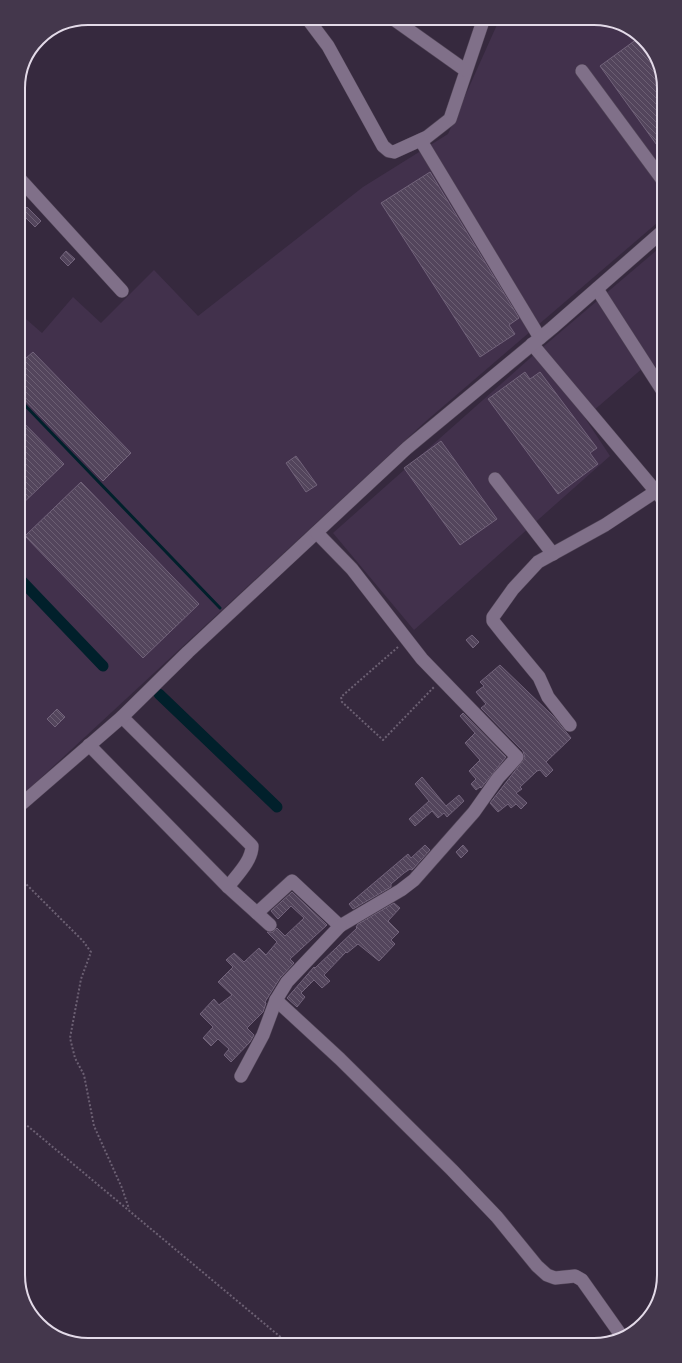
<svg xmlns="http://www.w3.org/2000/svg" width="682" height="1363" font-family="'Noto Sans',sans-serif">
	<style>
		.built { fill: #42314c }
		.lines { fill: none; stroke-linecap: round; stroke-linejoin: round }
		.stream { stroke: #01202b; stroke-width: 3 }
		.canal { stroke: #01202b; stroke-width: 11 }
		.building { fill: url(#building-back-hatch); stroke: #72637b }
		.minor-casing { stroke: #514557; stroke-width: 14 }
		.path { stroke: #6c6073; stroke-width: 2; stroke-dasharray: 2 2; stroke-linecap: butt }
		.minor { stroke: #807089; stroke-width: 13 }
		.rim { fill: none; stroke: #e3dae8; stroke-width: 2 }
	</style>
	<defs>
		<pattern id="building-back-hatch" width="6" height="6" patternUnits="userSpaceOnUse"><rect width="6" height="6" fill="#53455c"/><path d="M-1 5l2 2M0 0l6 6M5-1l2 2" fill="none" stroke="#6c5f73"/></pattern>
	</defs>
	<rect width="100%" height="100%" fill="#36293e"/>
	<g class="built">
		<path d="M500 18H599L636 32 659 62 664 88V217L425 422 18 799V312L42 333 73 297 101 323 154 270 198 316 363 187 448 134Z"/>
		<path d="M664 244V377L651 361 585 418 610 456 414 630 333 533 537 352Z"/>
	</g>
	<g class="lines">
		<path class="stream" d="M18 398 220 608"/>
		<g class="canal">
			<path d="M18 577 103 666"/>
			<path d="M159 694 277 807"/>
		</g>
	</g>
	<g class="building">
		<path d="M637 39 661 72 664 88V155L600 66Z"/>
		<path d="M430 172 519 318 509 325 515 334 480 357 381 203Z"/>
		<path d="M27 207 41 221 35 227 21 213Z"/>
		<path d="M66 251 75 259 68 266 60 258Z"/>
		<path d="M33 352 131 453 103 481 18 393V365Z"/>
		<path d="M525 372 530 379 540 372 597 448 590 453 598 464 558 494 488 399Z"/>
		<path d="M18 417 64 464 18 508Z"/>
		<path d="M441 441 497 519 460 545 404 468Z"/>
		<path d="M296 456 317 485 306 492 286 463Z"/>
		<path d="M81 482 199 604 143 658 25 536Z"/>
		<path d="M472 635 479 642 473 648 466 640Z"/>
		<path d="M500 665 553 716 571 738 546 762 553 770 546 777 540 770 537 771 520 787 522 789 516 793 527 803 521 809 516 804 511 808 508 804 498 812 490 803 525 758 523 751 481 708 486 704 476 692 484 686 480 682Z"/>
		<path d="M57 709 65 717 55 727 47 719Z"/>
		<path d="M463 713 506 757 481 788 480 787 476 790 471 784 476 779 469 771 480 760 465 743 475 733 460 716Z"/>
		<path d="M422 777 446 806 459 795 464 801 447 817 444 813 438 818 432 811 415 826 409 819 429 801 415 784Z"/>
		<path d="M425 845 430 850 412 870 410 869 404 873 391 884V887L353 909 349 904 408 854 411 858Z"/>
		<path d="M463 845 468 851 461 858 456 852Z"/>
		<path d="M292 892 327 925 290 959 294 963 280 978 265 1002 266 1003 263 1012 247 1028 254 1035 250 1042 231 1062 224 1055 229 1049 218 1039 211 1046 203 1038 213 1027 200 1014 214 999 219 1005 232 995 218 982 233 967 226 960 234 953 244 962 259 948 266 955 277 942 267 932H273L277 928 285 936 304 918 291 906 278 919 271 911Z"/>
		<path d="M394 903 400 908 388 921 399 932 391 940 395 944 379 961 358 944 347 953 346 952 324 975 330 981 322 988 314 980 301 993 305 997 297 1007 287 998 314 967 315 968 357 928 356 927 358 924Z"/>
	</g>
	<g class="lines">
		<defs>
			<g id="minor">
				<path d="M307 18 328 46 383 146 389 151 394 152 427 137 450 119 484 18"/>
				<path d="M392 18 465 70"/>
				<path d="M582 71 664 182"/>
				<path d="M421 141 540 338"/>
				<path d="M18 177 122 291"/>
				<path d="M597 289 664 393"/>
				<path d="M532 344 664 501"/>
				<path d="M495 479 553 554"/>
				<path d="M122 717 252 846C252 861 236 876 228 887L270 925"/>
				<path d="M570 725 548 697 539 677 505 636 493 621V617L513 589 538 562 605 525 664 486"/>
				<path d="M89 745 228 887"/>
				<path d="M18 807 122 717 188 652 407 448 552 328 664 230"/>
				<path d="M257 913 292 881 340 926 401 890 414 880 474 812 498 778 517 757 422 659 352 569 317 533"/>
				<path d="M276 1000 340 1059 452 1170 497 1217 537 1266 547 1275 555 1278 575 1276 582 1280 623 1338"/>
				<path d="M241 1076 263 1035 276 1000 287 982 340 926"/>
			</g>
		</defs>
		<use href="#minor" class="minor-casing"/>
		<g class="path">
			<path d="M398 647 341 697 342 702 383 740 434 687"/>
			<path d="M18 876 83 941 91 952 81 979 70 1038 75 1058 84 1075 94 1126 122 1188 129 1209"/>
			<path d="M18 1118 290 1345"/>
		</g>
		<use href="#minor" class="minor"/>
	</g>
	<path d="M0 0H682V1363H0ZM88 25H594A63 63 0 0 1 657 88V1275A63 63 0 0 1 594 1338H88A63 63 0 0 1 25 1275V88A63 63 0 0 1 88 25Z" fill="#44374c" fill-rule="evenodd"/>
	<path class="rim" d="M88 25H594A63 63 0 0 1 657 88V1275A63 63 0 0 1 594 1338H88A63 63 0 0 1 25 1275V88A63 63 0 0 1 88 25Z"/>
</svg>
